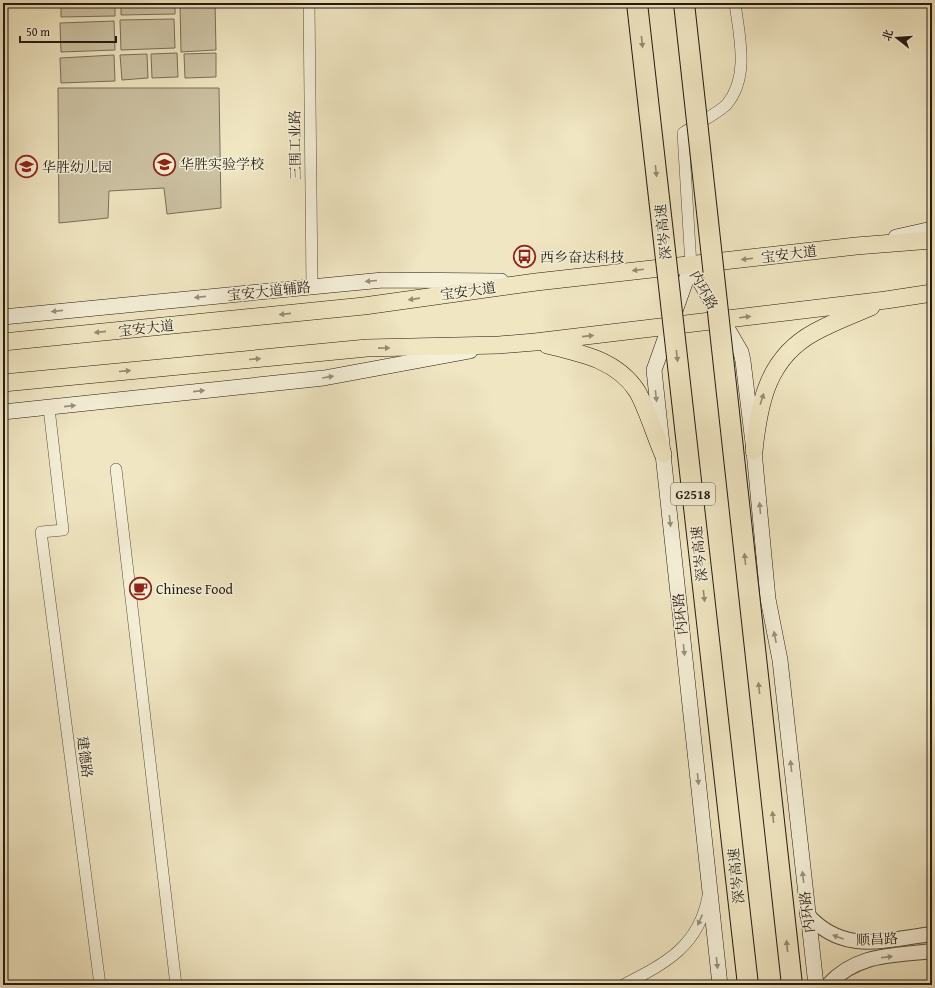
<svg xmlns="http://www.w3.org/2000/svg" width="935" height="988" font-family="'Gentium Book Plus','Noto Serif SC',serif">
	<style>
		.green { fill: #cdc3a4; stroke: #786f5a }
		.lines { fill: none; stroke-linecap: round; stroke-linejoin: round }
		.minor-casing { stroke: #574e3c; stroke-width: 12 }
		.tertiary-casing { stroke: #574e3c; stroke-width: 16 }
		.secondary-casing { stroke: #241b10; stroke-width: 16 }
		.primary-casing { stroke: #241b10; stroke-width: 18 }
		.minor { stroke: #f5efd7; stroke-width: 11 }
		.tertiary { stroke: #f5efd7; stroke-width: 14 }
		.secondary { stroke: #f5efd7; stroke-width: 15 }
		.primary { stroke: #f0e6c2; stroke-width: 17 }
		.motorway-bridge-casing { stroke: #241b10; stroke-width: 22; stroke-linecap: butt }
		.motorway-bridge { stroke: #f0e6c2; stroke-width: 20 }
		.oneway { fill: #948b72 }
		.oneway2 { fill: #97907d }
		.labels { text-anchor: middle; dominant-baseline: central; stroke-width: 3; stroke-linejoin: round; paint-order: stroke }
		.shield { fill: #f5efd7; stroke: #635b4c; stroke-width: 1 }
		.shield-label { font-size: 13px; font-weight: bold; fill: #241b10 }
		.street-label { font-size: 14px; fill: #241b10; stroke: #f5efd7 }
		.poi-label { font-size: 14px; fill: #241b10; stroke: #f5efd7; text-anchor: start }
	</style>
	<rect width="100%" height="100%" fill="#f0e6c2"/>
	<filter id="stains"><feTurbulence type="fractalNoise" baseFrequency=".005" numOctaves="4"/><feColorMatrix values="0 0 0 0 .2 0 0 0 0 .09 0 0 0 0 .02 0 0 0 .5 -.17"/></filter>
	<radialGradient id="worn" r=".72"><stop offset=".6" stop-color="#630" stop-opacity="0"/><stop offset="1" stop-color="#630" stop-opacity=".3"/></radialGradient>
	<g class="green">
		<path d="M61 3H115V16L61 17Z"/>
		<path d="M121 3H175V14L121 15Z"/>
		<path d="M180 3H215L216 50 181 52Z"/>
		<path d="M174 19 175 48 121 50 120 20Z"/>
		<path d="M114 21 115 50 61 52 60 23Z"/>
		<path d="M177 53 178 77 152 78 151 54Z"/>
		<path d="M216 53V77L185 78 184 54Z"/>
		<path d="M147 54 148 78 122 80 120 55Z"/>
		<path d="M114 55 115 81 61 83 60 58Z"/>
		<path d="M58 88H219L221 208 167 214 164 188 109 191 108 218 59 223Z"/>
	</g>
	<g class="lines">
		<defs>
			<g id="minor">
				<path d="M309 3 312 287"/>
				<path d="M691 266 683 133C694 125 719 113 727 104 750 76 739 35 735 3"/>
				<path d="M49 408 63 530 41 532 100 985"/>
				<path d="M116 469 176 985"/>
				<path d="M623 985C664 964 699 947 708 896"/>
			</g>
			<g id="tertiary">
				<path d="M807 914C843 955 884 940 932 934"/>
				<path d="M828 985C857 953 893 956 932 951"/>
			</g>
			<g id="secondary">
				<path d="M896 237 932 229"/>
				<path d="M691 266 741 352 743 361 754 451 768 599 780 660 816 985"/>
				<path d="M691 266 654 370 720 985"/>
				<path d="M3 317 383 280 501 281"/>
				<path d="M3 412 324 378 470 351"/>
			</g>
			<g id="primary">
				<path d="M3 342 364 306 536 282 856 246 932 240"/>
				<path d="M547 345C581 353 617 360 637 391 647 408 655 436 663 454"/>
				<path d="M3 383 367 348 499 345 535 342 886 300 932 293"/>
				<path d="M754 451C759 402 768 357 815 332 833 322 852 315 871 307"/>
			</g>
		</defs>
		<use href="#minor" class="minor-casing"/>
		<use href="#tertiary" class="tertiary-casing"/>
		<use href="#secondary" class="secondary-casing"/>
		<use href="#primary" class="primary-casing"/>
		<use href="#minor" class="minor"/>
		<use href="#tertiary" class="tertiary"/>
		<use href="#secondary" class="secondary"/>
		<use href="#primary" class="primary"/>
		<defs>
			<g id="motorway-bridge">
				<path d="M637 3 748 985"/>
				<path d="M684 3 792 985"/>
			</g>
		</defs>
		<use href="#motorway-bridge" class="motorway-bridge-casing"/>
		<use href="#motorway-bridge" class="motorway-bridge"/>
	</g>
	<defs><path id="oneway-solid" d="M-6-.8H1V-3.2L6.5 0L1 3.2V.8H-6Z"/></defs>
	<g class="oneway">
		<use href="#oneway-solid" transform="translate(642 42) rotate(84)"/>
		<use href="#oneway-solid" transform="translate(656 171) rotate(84)"/>
		<use href="#oneway-solid" transform="translate(747 259) rotate(173)"/>
		<use href="#oneway-solid" transform="translate(638 270) rotate(173)"/>
		<use href="#oneway-solid" transform="translate(414 299) rotate(172)"/>
		<use href="#oneway-solid" transform="translate(285 314) rotate(174)"/>
		<use href="#oneway-solid" transform="translate(745 317) rotate(-7)"/>
		<use href="#oneway-solid" transform="translate(100 332) rotate(174)"/>
		<use href="#oneway-solid" transform="translate(588 336) rotate(-6)"/>
		<use href="#oneway-solid" transform="translate(384 348) rotate(-1)"/>
		<use href="#oneway-solid" transform="translate(677 356) rotate(84)"/>
		<use href="#oneway-solid" transform="translate(255 359) rotate(-5)"/>
		<use href="#oneway-solid" transform="translate(125 371) rotate(-5)"/>
		<use href="#oneway-solid" transform="translate(762 399) rotate(-72)"/>
		<use href="#oneway-solid" transform="translate(745 559) rotate(-96)"/>
		<use href="#oneway-solid" transform="translate(704 596) rotate(84)"/>
		<use href="#oneway-solid" transform="translate(759 688) rotate(-96)"/>
		<use href="#oneway-solid" transform="translate(773 817) rotate(-96)"/>
		<use href="#oneway-solid" transform="translate(787 946) rotate(-96)"/>
	</g>
	<g class="oneway2">
		<use href="#oneway-solid" transform="translate(371 281) rotate(175)"/>
		<use href="#oneway-solid" transform="translate(200 297) rotate(174)"/>
		<use href="#oneway-solid" transform="translate(57 311) rotate(174)"/>
		<use href="#oneway-solid" transform="translate(328 377) rotate(-9)"/>
		<use href="#oneway-solid" transform="translate(199 391) rotate(-6)"/>
		<use href="#oneway-solid" transform="translate(656 396) rotate(84)"/>
		<use href="#oneway-solid" transform="translate(70 406) rotate(-6)"/>
		<use href="#oneway-solid" transform="translate(760 508) rotate(-95)"/>
		<use href="#oneway-solid" transform="translate(670 521) rotate(84)"/>
		<use href="#oneway-solid" transform="translate(775 637) rotate(-101)"/>
		<use href="#oneway-solid" transform="translate(684 650) rotate(84)"/>
		<use href="#oneway-solid" transform="translate(791 766) rotate(-96)"/>
		<use href="#oneway-solid" transform="translate(698 779) rotate(84)"/>
		<use href="#oneway-solid" transform="translate(803 877) rotate(-97)"/>
		<use href="#oneway-solid" transform="translate(700 920) rotate(114)"/>
		<use href="#oneway-solid" transform="translate(838 937) rotate(-160)"/>
		<use href="#oneway-solid" transform="translate(887 957) rotate(-7)"/>
		<use href="#oneway-solid" transform="translate(717 963) rotate(84)"/>
	</g>
	<defs>
		<symbol id="school-ring" viewBox="-11 -11 22 22"><circle r="9.5" fill="#f5efd7" stroke="#8f2418" stroke-width="1.5"/><path d="M0-5L7-2L0 1L-7-2ZM-4 1L0 2.5L4 1V4Q0 6-4 4Z" fill="#8f2418"/></symbol>
		<symbol id="bus-ring" viewBox="-11 -11 22 22"><circle r="9.5" fill="#f5efd7" stroke="#8f2418" stroke-width="1.5"/><path d="M-5-6H5V4H4V6H2V4H-2V6H-4V4H-5ZM-3.5-4V0h7V-4ZM-3.5 1.2v1.5H-2V1.2ZM2 1.2v1.5H3.5V1.2Z" fill="#8f2418"/></symbol>
		<symbol id="cafe-ring" viewBox="-11 -11 22 22"><circle r="9.5" fill="#f5efd7" stroke="#8f2418" stroke-width="1.5"/><path d="M-5.5-4.5H6V0H3Q3 3.5 0 3.5H-2.5Q-5.5 3.5-5.5 0ZM3-3.2v2h1.7v-2ZM-6 4.5H4V6H-6Z" fill="#8f2418"/></symbol>
	</defs>
	<g fill-rule="evenodd">
		<use href="#school-ring" x="152" y="152" width="25" height="25"/>
		<use href="#school-ring" x="14" y="154" width="25" height="25"/>
		<use href="#bus-ring" x="512" y="244" width="25" height="25"/>
		<use href="#cafe-ring" x="128" y="576" width="25" height="25"/>
	</g>
	<g class="labels">
		<rect class="shield" x="671" y="483" width="44" height="22" rx="3"/>
		<g class="shield-label">
			<text x="693" y="494">G2518</text>
		</g>
		<g class="street-label">
			<text transform="translate(295 145) rotate(-91)">三围工业路</text>
			<text transform="translate(663 232) rotate(-96)">深岑高速</text>
			<text transform="translate(789 254) rotate(-7)">宝安大道</text>
			<text transform="translate(704 290) rotate(61)">内环路</text>
			<text transform="translate(269 291) rotate(-6)">宝安大道辅路</text>
			<text transform="translate(468 291) rotate(-8)">宝安大道</text>
			<text transform="translate(146 328) rotate(-6)">宝安大道</text>
			<text transform="translate(699 554) rotate(-96)">深岑高速</text>
			<text transform="translate(680 614) rotate(-96)">内环路</text>
			<text transform="translate(85 757) rotate(83)">建德路</text>
			<text transform="translate(736 876) rotate(-96)">深岑高速</text>
			<text transform="translate(807 912) rotate(-97)">内环路</text>
			<text transform="translate(877 939) rotate(-3)">顺昌路</text>
		</g>
		<g class="poi-label">
			<text x="180" y="164">华胜实验学校</text>
			<text x="42" y="167">华胜幼儿园</text>
			<text x="540" y="257">西乡奋达科技</text>
			<text x="156" y="589">Chinese Food</text>
		</g>
	</g>
	<rect width="935" height="988" fill="none" stroke="#f0e6c2" stroke-width="16"/>
	<rect x="4" y="4" width="927" height="980" fill="none" stroke="#241b10" stroke-width="2"/>
	<rect x="8" y="8" width="919" height="972" fill="none" stroke="#241b10"/>
	<g transform="translate(897 38) rotate(287)" stroke="#f5efd7" stroke-width="3" paint-order="stroke">
	<path d="M0-3L7 15L0 10L-7 15Z" fill="#241b10"/>
	<text y="-6" font-size="11" font-weight="bold" text-anchor="middle" fill="#241b10">北</text>
	</g>
	<path d="M20 36v6h96v-6" fill="none" stroke="#241b10" stroke-width="2"/>
	<text x="26" y="36" font-size="12" fill="#241b10" stroke="#f5efd7" stroke-width="3" paint-order="stroke">50 m</text>
	<rect width="100%" height="100%" filter="url(#stains)"/>
	<rect width="100%" height="100%" fill="url(#worn)"/>
</svg>
